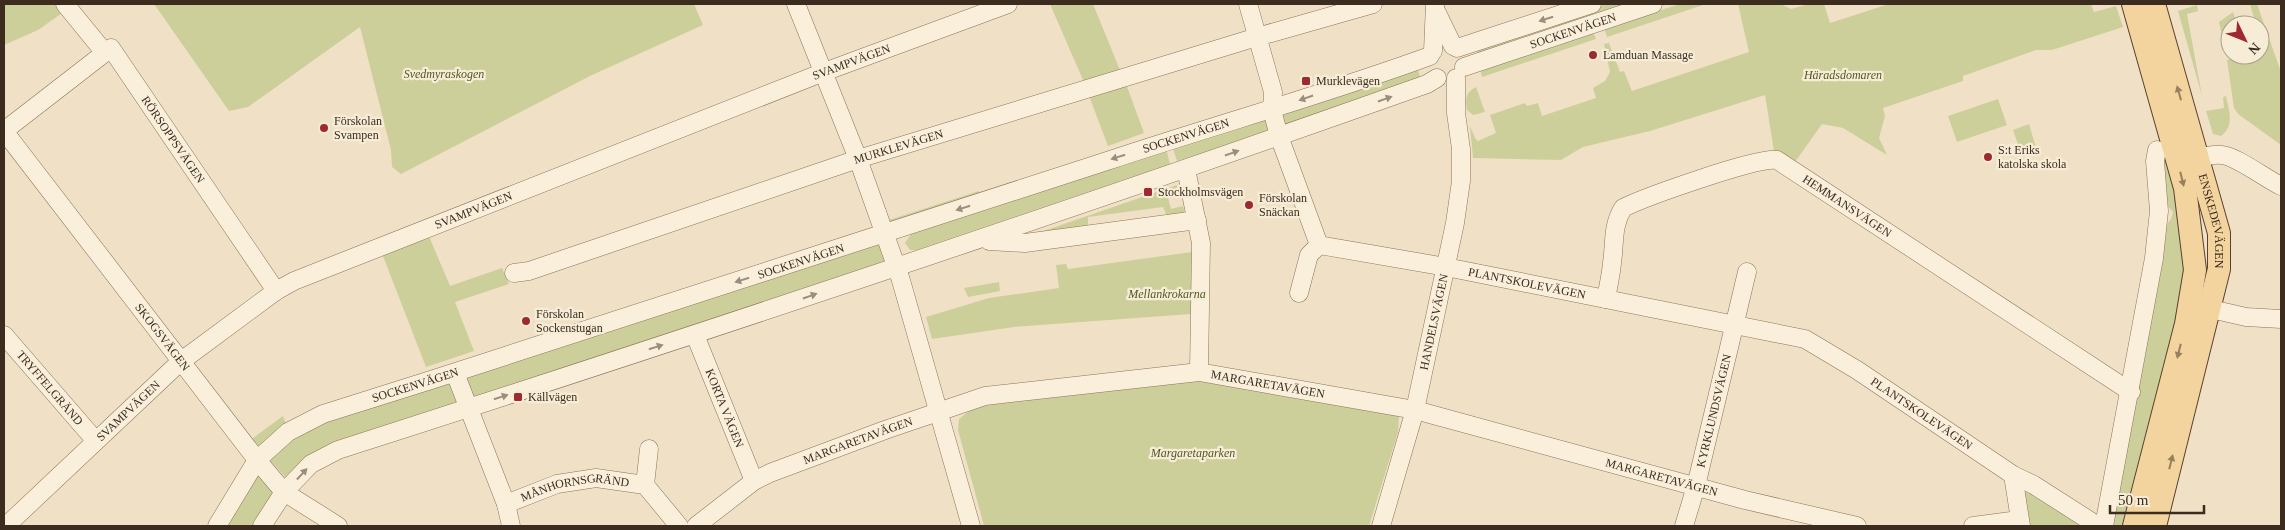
<svg xmlns="http://www.w3.org/2000/svg" width="2285" height="530" font-family="'Times New Roman',serif">
	<style>
		.green { fill: #cccf9a }
		.lines { fill: none; stroke-linecap: round; stroke-linejoin: round }
		.minor-casing { stroke: #8c725b; stroke-width: 19 }
		.major-casing { stroke: #5a412f; stroke-width: 24 }
		.minor { stroke: #faefda; stroke-width: 18 }
		.major { stroke: #f3d49e; stroke-width: 22 }
		.oneway { fill: #9b8e7c }
		.oneway2 { fill: #98805e }
		.poi-dot { fill: #9e2931; stroke: #f7ecd6; stroke-width: 2 }
		.labels { text-anchor: middle; dominant-baseline: central; stroke-width: 4.5; stroke-linejoin: round; paint-order: stroke }
		.street-label { font-size: 12px; fill: #3c2c1f; stroke: #f7ecd6 }
		.poi-label { font-size: 12px; fill: #3c2c1f; stroke: #f7ecd6; text-anchor: start }
		.park-label { font-size: 12px; font-style: italic; fill: #4f5925; stroke: #f7ecd6 }
	</style>
	<rect width="100%" height="100%" fill="#f0e1c6"/>
	<g class="green">
		<path d="M4 4H75L38 30 4 45Z"/>
		<path d="M154 4H694L703 25 592 75 401 174 392 167 391 150 360 27 248 107 229 111Z"/>
		<path d="M1050 4H1093L1122 75 1086 87Z"/>
		<path d="M1607 4H1635L1478 56 1476 47Z"/>
		<path d="M1680 4H1706L1607 37 1604 28Z"/>
		<path d="M1738 4H1781L1791 9 1809 4H1824L1830 23 1889 4H2091L2094 12 2116 6 2123 27 2052 50H2036L1963 76V81L1883 108 1885 116 1879 138 1887 155 1843 128 1822 124 1795 162 1774 151 1765 95 1650 131 1583 147 1561 160 1473 158 1470 126 1475 138 1478 141 1496 133 1490 115 1525 103 1527 106 1538 103 1542 116 1596 98 1593 88 1605 81 1610 72 1604 44 1609 43 1620 72 1624 71 1632 91 1749 52Z"/>
		<path d="M2250 4H2257L2281 72V145L2238 114 2234 108 2227 60 2242 57V55H2260V25H2248L2255 22Z"/>
		<path d="M2197 5 2198 11 2187 14 2202 96 2178 11Z"/>
		<path d="M2233 12 2235 18 2243 15 2246 25H2230V44L2224 45 2219 22Z"/>
		<path d="M1593 32 1596 39 1482 77 1480 66Z"/>
		<path d="M1417 66 1421 80 1285 126 1280 113Z"/>
		<path d="M1125 81 1144 133 1108 146 1088 93Z"/>
		<path d="M1476 87 1485 112 1473 115 1467 110C1465 98 1466 92 1476 87Z"/>
		<path d="M2226 96C2229 110 2235 126 2221 136L2213 134 2206 111 2224 108 2223 97Z"/>
		<path d="M1998 99 2007 125 1957 142 1948 116Z"/>
		<path d="M1267 116 1272 131 1177 161 1172 146Z"/>
		<path d="M2029 124 2037 151 2022 156 2013 130Z"/>
		<path d="M1166 148 1170 164 916 250H910L905 243 911 234Z"/>
		<path d="M2166 151 2171 165 2186 256 2183 292 2125 526H2113L2154 306 2164 228 2171 219 2173 212 2162 200 2161 160Z"/>
		<path d="M1177 185 1180 195 1168 198 1171 209 1183 206 1185 215 1168 218 1163 207 1088 217V229L1029 236Z"/>
		<path d="M979 191 980 196 893 223 889 220Z"/>
		<path d="M428 234 450 286 502 268 509 284 455 302 474 351 426 367 381 251Z"/>
		<path d="M878 243 883 251 887 265 473 401 464 375Z"/>
		<path d="M1192 252 1191 314 1014 327 932 339 926 317 989 298 1059 288 1056 265 1066 264 1068 269Z"/>
		<path d="M999 282 1000 291 968 297 964 288Z"/>
		<path d="M1194 379 1399 415 1398 432 1369 526H984L958 430 959 419 975 406Z"/>
		<path d="M448 381 458 404 288 480 268 458C307 415 393 398 448 381Z"/>
		<path d="M283 416 286 424 257 447 252 442 253 438Z"/>
		<path d="M257 474H262L278 492 255 526H224Z"/>
		<path d="M2027 488 2085 526H2029L2022 490Z"/>
	</g>
	<g class="lines">
		<defs>
			<g id="minor">
				<path d="M65 4 105 53"/>
				<path d="M796 4 858 159 900 277 971 526"/>
				<path id="s1" d="M1248 4 1273 92 1272 110 1279 136 1319 245 1446 267 1805 339 1857 370 2013 475 2034 485 2098 526"/>
				<path d="M1436 11 1453 46"/>
				<path d="M1457 48 1592 4"/>
				<path d="M1433 51 1435 4"/>
				<path id="s2" d="M1464 67 1653 4"/>
				<path id="s3" d="M4 131 257 460 284 492 338 526"/>
				<path id="s4" d="M4 131 111 48 276 291"/>
				<path d="M2198 157C2205 157 2214 154 2222 155 2236 156 2266 179 2281 186"/>
				<path d="M1186 169 1201 243 1199 372"/>
				<path d="M989 241 1025 243 1197 220"/>
				<path id="s5" d="M514 273 529 271 858 159 1257 37 1373 4"/>
				<path d="M1299 293 1309 255 1319 245"/>
				<path id="s6" d="M1606 299C1608 287 1611 275 1612 263 1615 243 1612 226 1623 208 1645 197 1757 157 1777 160L2131 392"/>
				<path d="M2198 306 2246 317 2281 319"/>
				<path id="s7" d="M4 335 95 440"/>
				<path id="s8" d="M695 335 754 481"/>
				<path d="M455 373 506 504 511 526"/>
				<path d="M2013 475 2021 526"/>
				<path d="M645 485 649 449"/>
				<path id="s9" d="M506 504 557 484 596 478 645 485 679 526"/>
				<path id="s10" d="M6 526 180 362 276 291 294 281 824 72 1008 4"/>
				<path id="s11" d="M217 526 257 460 288 432 323 414C585 332 846 247 1107 161 1215 125 1323 95 1430 56"/>
				<path d="M262 526 284 492 311 464 338 450C703 333 1066 212 1427 84L1437 78"/>
				<path id="s12" d="M696 526 754 481 770 473 885 430 985 396 1199 372 1415 410 1745 500 1857 526"/>
				<path id="s13" d="M1381 526 1415 410 1455 223 1461 181V149L1456 113V78"/>
				<path id="s14" d="M1684 526 1696 486 1747 272"/>
				<path d="M1973 526 2019 520"/>
				<path d="M2104 526 2154 258 2159 211 2155 161 2157 150"/>
			</g>
			<g id="major">
				<path d="M2133 4 2185 188 2195 270 2186 324 2134 526"/>
				<path id="s15" d="M2154 4 2219 233V269L2155 526"/>
			</g>
		</defs>
		<use href="#minor" class="minor-casing"/>
		<use href="#major" class="major-casing"/>
		<use href="#minor" class="minor"/>
		<use href="#major" class="major"/>
	</g>
	<defs><path id="oneway-solid" d="M-6-.8H1V-3.2L6.5 0L1 3.2V.8H-6Z" transform="scale(1.25)"/></defs>
	<g class="oneway">
		<use href="#oneway-solid" transform="translate(1546 19) rotate(162)"/>
		<use href="#oneway-solid" transform="translate(1306 98) rotate(161)"/>
		<use href="#oneway-solid" transform="translate(1385 99) rotate(-19)"/>
		<use href="#oneway-solid" transform="translate(1232 153) rotate(-19)"/>
		<use href="#oneway-solid" transform="translate(1118 157) rotate(162)"/>
		<use href="#oneway-solid" transform="translate(963 208) rotate(162)"/>
		<use href="#oneway-solid" transform="translate(742 280) rotate(162)"/>
		<use href="#oneway-solid" transform="translate(810 296) rotate(-19)"/>
		<use href="#oneway-solid" transform="translate(656 347) rotate(-18)"/>
		<use href="#oneway-solid" transform="translate(501 397) rotate(-18)"/>
		<use href="#oneway-solid" transform="translate(302 474) rotate(-47)"/>
	</g>
	<g class="oneway2">
		<use href="#oneway-solid" transform="translate(2179 93) rotate(-106)"/>
		<use href="#oneway-solid" transform="translate(2182 179) rotate(76)"/>
		<use href="#oneway-solid" transform="translate(2179 351) rotate(104)"/>
		<use href="#oneway-solid" transform="translate(2171 462) rotate(-76)"/>
	</g>
	<g class="poi-dot">
		<circle cx="1593" cy="55" r="5"/>
		<rect x="1301" y="76" width="10" height="10" rx="2.5"/>
		<circle cx="324" cy="128" r="5"/>
		<circle cx="1988" cy="157" r="5"/>
		<rect x="1143" y="187" width="10" height="10" rx="2.5"/>
		<circle cx="1249" cy="205" r="5"/>
		<circle cx="526" cy="321" r="5"/>
		<rect x="513" y="392" width="10" height="10" rx="2.5"/>
	</g>
	<g class="labels">
		<g class="street-label">
			<text stroke="none"><textPath href="#s2" startOffset="115">SOCKENVÄGEN</textPath></text>
			<text stroke="none"><textPath href="#s10" startOffset="978">SVAMPVÄGEN</textPath></text>
			<text stroke="none"><textPath href="#s11" startOffset="1065">SOCKENVÄGEN</textPath></text>
			<text stroke="none"><textPath href="#s4" startOffset="246">RÖRSOPPSVÄGEN</textPath></text>
			<text stroke="none"><textPath href="#s5" startOffset="405">MURKLEVÄGEN</textPath></text>
			<text stroke="none"><textPath href="#s6" startOffset="339">HEMMANSVÄGEN</textPath></text>
			<text stroke="none"><textPath href="#s10" startOffset="572">SVAMPVÄGEN</textPath></text>
			<text stroke="none"><textPath href="#s15" startOffset="225">ENSKEDEVÄGEN</textPath></text>
			<text stroke="none"><textPath href="#s11" startOffset="660">SOCKENVÄGEN</textPath></text>
			<text stroke="none"><textPath href="#s1" startOffset="464">PLANTSKOLEVÄGEN</textPath></text>
			<text stroke="none"><textPath href="#s13" startOffset="211">HANDELSVÄGEN</textPath></text>
			<text stroke="none"><textPath href="#s3" startOffset="260">SKOGSVÄGEN</textPath></text>
			<text stroke="none"><textPath href="#s12" startOffset="605">MARGARETAVÄGEN</textPath></text>
			<text stroke="none"><textPath href="#s11" startOffset="255">SOCKENVÄGEN</textPath></text>
			<text stroke="none"><textPath href="#s7" startOffset="70">TRYFFELGRÄND</textPath></text>
			<text stroke="none"><textPath href="#s8" startOffset="79">KORTA VÄGEN</textPath></text>
			<text stroke="none"><textPath href="#s10" startOffset="168">SVAMPVÄGEN</textPath></text>
			<text stroke="none"><textPath href="#s14" startOffset="119">KYRKLUNDSVÄGEN</textPath></text>
			<text stroke="none"><textPath href="#s1" startOffset="886">PLANTSKOLEVÄGEN</textPath></text>
			<text stroke="none"><textPath href="#s12" startOffset="185">MARGARETAVÄGEN</textPath></text>
			<text stroke="none"><textPath href="#s12" startOffset="1010">MARGARETAVÄGEN</textPath></text>
			<text stroke="none"><textPath href="#s9" startOffset="72">MÅNHORNSGRÄND</textPath></text>
		</g>
		<g class="poi-label">
			<text x="1603" y="55">Lamduan Massage</text>
			<text x="1316" y="81">Murklevägen</text>
			<text x="334" y="121">Förskolan<tspan x="334" dy="14">Svampen</tspan></text>
			<text x="1998" y="150">S:t Eriks<tspan x="1998" dy="14">katolska skola</tspan></text>
			<text x="1158" y="192">Stockholmsvägen</text>
			<text x="1259" y="198">Förskolan<tspan x="1259" dy="14">Snäckan</tspan></text>
			<text x="536" y="314">Förskolan<tspan x="536" dy="14">Sockenstugan</tspan></text>
			<text x="528" y="397">Källvägen</text>
		</g>
		<g class="park-label">
			<text x="444" y="74">Svedmyraskogen</text>
			<text x="1843" y="75">Häradsdomaren</text>
			<text x="1167" y="294">Mellankrokarna</text>
			<text x="1193" y="453">Margaretaparken</text>
		</g>
	</g>
	<rect width="2285" height="530" fill="none" stroke="#3c2c1f" stroke-width="10"/>
	<g transform="translate(2245 40) rotate(133)"><circle r="24" fill="#f7ecd6" stroke="#ac9f8d"/>
	<path d="M0-4L9 19L0 12L-9 19Z" fill="#9e2931"/>
	<text y="-8" font-size="14" font-weight="bold" text-anchor="middle" fill="#3c2c1f">N</text>
	</g>
	<path d="M2110 505v8h94v-8" fill="none" stroke="#3c2c1f" stroke-width="2.5"/>
	<text x="2118" y="505" font-size="15" fill="#3c2c1f" stroke="#f7ecd6" stroke-width="4" paint-order="stroke">50 m</text>
</svg>
